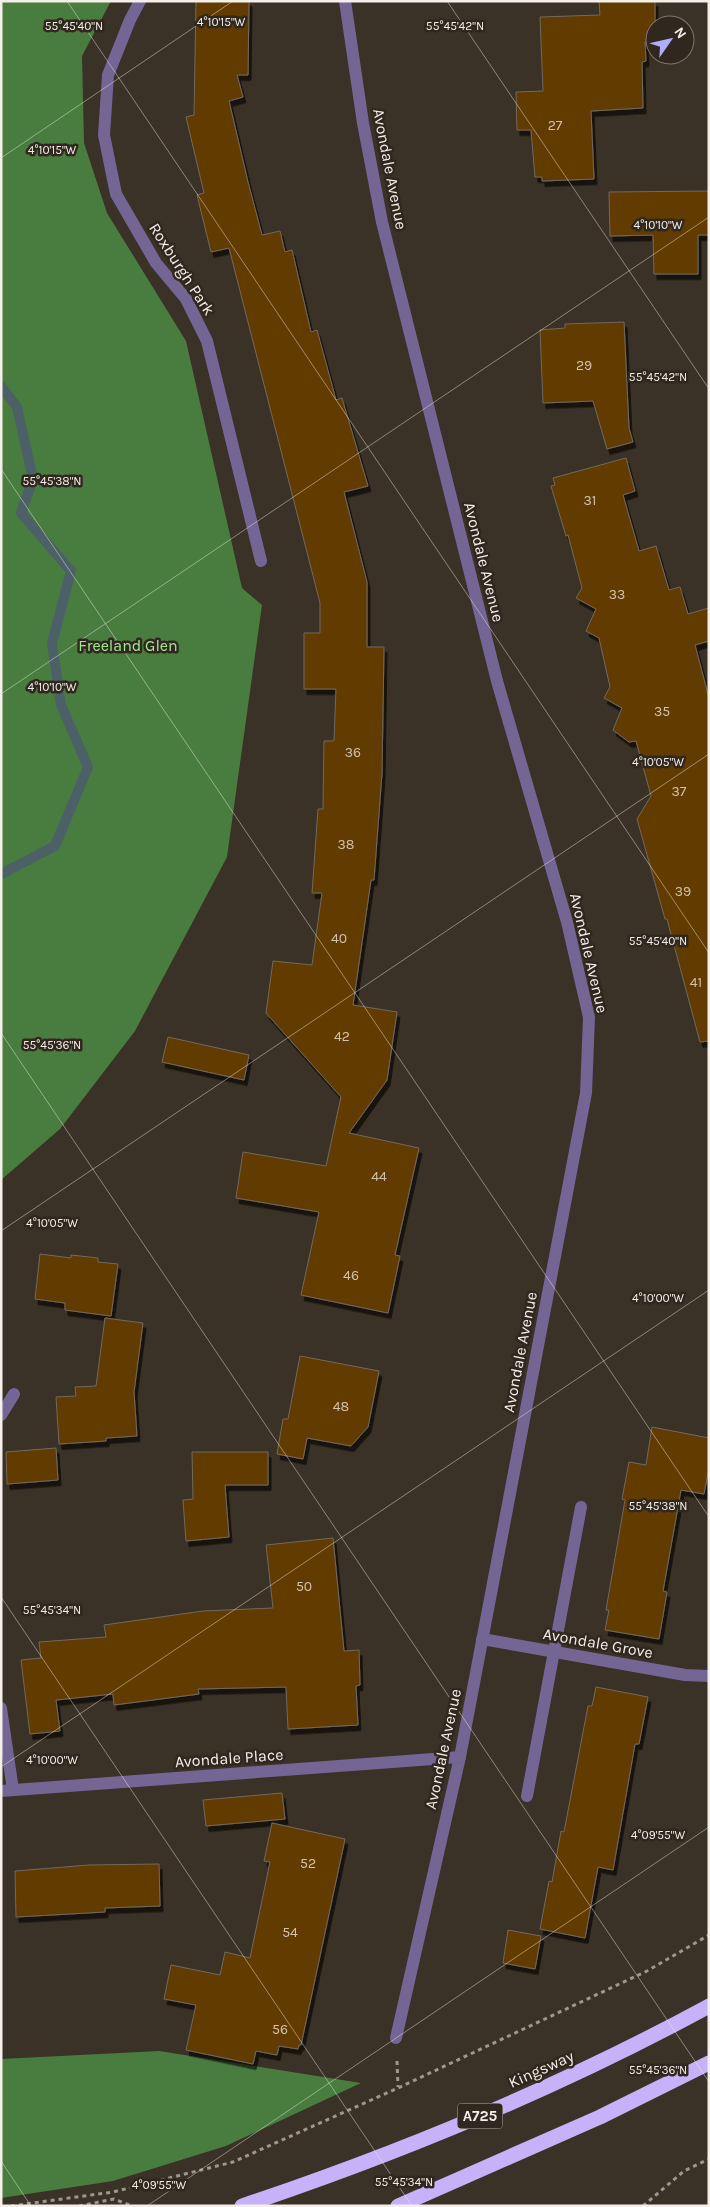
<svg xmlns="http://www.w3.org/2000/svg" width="710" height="2207" font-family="Karla,sans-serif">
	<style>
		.forest { fill: #497c3f }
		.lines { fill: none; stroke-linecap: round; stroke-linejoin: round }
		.stream { stroke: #4c6167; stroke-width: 10 }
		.building { fill: #623a00; stroke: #73695e; filter: url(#shadow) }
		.path { stroke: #9e978f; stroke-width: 3; stroke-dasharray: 4 4; stroke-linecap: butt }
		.minor { stroke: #736594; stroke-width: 12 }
		.highway { stroke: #c6b2f8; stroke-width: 15 }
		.ticks { fill: none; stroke: #f5efe9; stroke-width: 1; stroke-opacity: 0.45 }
		.labels { text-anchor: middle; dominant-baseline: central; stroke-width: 5; stroke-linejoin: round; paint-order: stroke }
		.number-label { font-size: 14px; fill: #d0c2af }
		.shield { fill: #30271e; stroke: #bab3ac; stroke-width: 1 }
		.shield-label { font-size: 15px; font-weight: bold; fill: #f5efe9 }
		.street-label { font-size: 16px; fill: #f5efe9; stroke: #30271e }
		.park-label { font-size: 16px; fill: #a0e892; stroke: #30271e }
		.ticks-label { font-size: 12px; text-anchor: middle; fill: #f5efe9; stroke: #30271e; stroke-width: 5; stroke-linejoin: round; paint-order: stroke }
	</style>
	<defs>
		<filter id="shadow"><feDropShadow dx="3" dy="5.5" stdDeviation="0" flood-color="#0009"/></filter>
	</defs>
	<rect width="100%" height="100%" fill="#3a3127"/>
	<g class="forest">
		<path d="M1 1H111L82 56 84 143 107 213 186 341 242 588 262 605 227 857 135 1031 60 1129 1 1180Z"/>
		<path d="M159 2051 361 2083 226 2146 113 2181 1 2198V2059Z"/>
	</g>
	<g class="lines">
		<path class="stream" d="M1 386 17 407 33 479 21 513 71 571 52 643 61 705 88 767 55 846 1 874"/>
	</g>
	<g class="building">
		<path d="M196 1H249L248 75H237L243 97 229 101 248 182 262 235 280 231 285 252 292 250 311 332 317 330 336 400 342 398 368 486 344 492 367 582V647H384L382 773 374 880H371L353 1005 397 1012 387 1080 349 1133 419 1148 395 1255 400 1256 388 1313 301 1295 319 1212 236 1198 243 1152 326 1166 341 1097 266 1013 273 961 312 965 322 893H312L318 809H323L324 741H334L336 689H304V633H320V603L229 248 211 252 197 195 204 193 186 117 194 115Z"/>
		<path d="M599 1H655V41L645 42 646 61 642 62 643 108 591 111 594 179 542 181V177H535L531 130H517L516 92 543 91 540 17 600 15Z"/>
		<path d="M709 191V235H698V274H654L653 235 610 236 609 192Z"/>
		<path d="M624 322 629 428 633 442 607 449 593 401 543 403 540 330 565 328V324Z"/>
		<path d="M626 458 635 491 623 495 639 551 656 546 669 590 680 587 688 614 709 608V641L695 645 709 698V1041L700 1042 667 919H665L637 819 651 796 636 741 629 742 613 730 622 708 604 698 610 687 599 638 586 631 596 609 576 598 582 588 568 535 566 536 551 486 555 485 553 478Z"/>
		<path d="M168 1037 249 1055 244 1080 162 1062Z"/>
		<path d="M40 1254 71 1258V1255L98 1258V1262L118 1264 111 1316 65 1310V1303L35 1299Z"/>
		<path d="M105 1318 143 1323 134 1392 137 1436 106 1438V1441L59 1444 56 1397 76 1396 75 1387 96 1386Z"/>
		<path d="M300 1356 379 1371 368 1427 351 1446 307 1438 303 1459 277 1454 283 1419H288Z"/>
		<path d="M652 1427 709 1438V1468L704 1494 681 1490 663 1591 667 1592 659 1639 605 1630 609 1610H606L625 1500 622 1499 629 1462 646 1465Z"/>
		<path d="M56 1448 58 1480 7 1484 6 1452Z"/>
		<path d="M192 1452H268V1485H225L229 1537 186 1541 183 1500 193 1499Z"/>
		<path d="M333 1538 344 1651 359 1650 360 1685 356 1686 358 1725 288 1729 286 1687 198 1689 199 1694 114 1705 113 1694 56 1700 60 1731 30 1734 21 1660 41 1658 39 1642 106 1637 104 1625 203 1611 273 1608 266 1545Z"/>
		<path d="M596 1687 648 1697 639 1744H635L613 1870 598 1867 585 1938 540 1929 549 1881 552 1882 561 1831 564 1832 588 1706H592Z"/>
		<path d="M282 1793 285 1819 206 1826 203 1800Z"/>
		<path d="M272 1823 345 1839 301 2045H299L298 2049 279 2046 277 2055 256 2051 253 2064 186 2050 196 2005 164 1999 171 1965 220 1975 225 1952 250 1958 270 1862 264 1861Z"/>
		<path d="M159 1864 160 1906 105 1908V1912L16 1917 15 1871 89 1865Z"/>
		<path d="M508 1930 541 1936 535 1969 503 1963Z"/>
	</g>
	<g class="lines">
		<g class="path">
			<path d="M397 2061 398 2087"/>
			<path d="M11 2206 113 2192 233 2162 398 2088 647 1971 709 1935"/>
			<path d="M79 2206 114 2199 132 2206"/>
			<path d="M643 2206 684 2171 709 2159"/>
		</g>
		<g class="minor">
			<path d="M140 1 130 20 108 75 104 135 116 194 156 263 186 299 207 341 261 561"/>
			<path d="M345 1 363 123 382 222 497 681 567 922 589 1017 586 1093 460 1757 396 2038"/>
			<path d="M1 1415 14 1394"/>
			<path d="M482 1639 685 1675 709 1676"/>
			<path d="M1 1708 13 1790"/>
			<path d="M1 1791 460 1757"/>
			<path d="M527 1796 581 1507"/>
		</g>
		<g class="highway">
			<path d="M242 2206C403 2152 560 2087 709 2006"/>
			<path d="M398 2206 600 2117 709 2063"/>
		</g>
	</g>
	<path class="ticks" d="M67 1 709 953M447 1 709 389M1 158 233 1M1 469 709 1517M1 694 709 217M1 1033 709 2082M1 1231 709 754M1 1597 412 2206M1 1767 709 1290M1 2161 31 2206M147 2206 709 1827"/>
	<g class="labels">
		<g class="number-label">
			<text x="555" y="125">27</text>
			<text x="584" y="365">29</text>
			<text x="590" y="500">31</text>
			<text x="617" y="594">33</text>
			<text x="662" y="711">35</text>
			<text x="353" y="752">36</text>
			<text x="679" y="791">37</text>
			<text x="346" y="844">38</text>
			<text x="683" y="891">39</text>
			<text x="339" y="938">40</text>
			<text x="696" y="982">41</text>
			<text x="342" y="1036">42</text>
			<text x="379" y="1176">44</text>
			<text x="351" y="1275">46</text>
			<text x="341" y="1406">48</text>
			<text x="304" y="1586">50</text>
			<text x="308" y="1863">52</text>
			<text x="290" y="1932">54</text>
			<text x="280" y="2029">56</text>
		</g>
		<rect class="shield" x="457.5" y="2103.5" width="45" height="25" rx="4"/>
		<g class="shield-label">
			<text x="480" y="2116">A725</text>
		</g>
		<g class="street-label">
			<text transform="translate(390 169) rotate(79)">Avondale Avenue</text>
			<text transform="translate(182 269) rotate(57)">Roxburgh Park</text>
			<text transform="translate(484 562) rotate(76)">Avondale Avenue</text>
			<text transform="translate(589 953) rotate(77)">Avondale Avenue</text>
			<text transform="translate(520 1352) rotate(-79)">Avondale Avenue</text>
			<text transform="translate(598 1643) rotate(10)">Avondale Grove</text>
			<text transform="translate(443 1749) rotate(-78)">Avondale Avenue</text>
			<text transform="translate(229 1758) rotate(-4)">Avondale Place</text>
			<text transform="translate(541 2069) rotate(-24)">Kingsway</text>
		</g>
		<g class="park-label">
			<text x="128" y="645">Freeland Glen</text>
		</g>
	</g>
	<g class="ticks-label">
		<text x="221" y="26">4°10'15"W</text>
		<text x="455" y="30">55°45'42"N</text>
		<text x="74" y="30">55°45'40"N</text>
		<text x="52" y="154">4°10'15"W</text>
		<text x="658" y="229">4°10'10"W</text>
		<text x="658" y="381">55°45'42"N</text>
		<text x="52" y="485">55°45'38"N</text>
		<text x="52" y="691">4°10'10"W</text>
		<text x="658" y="766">4°10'05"W</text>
		<text x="658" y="945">55°45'40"N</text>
		<text x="52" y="1049">55°45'36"N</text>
		<text x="52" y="1227">4°10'05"W</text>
		<text x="658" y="1302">4°10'00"W</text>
		<text x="658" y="1510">55°45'38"N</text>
		<text x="52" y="1614">55°45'34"N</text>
		<text x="52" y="1764">4°10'00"W</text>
		<text x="658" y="1839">4°09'55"W</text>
		<text x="658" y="2074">55°45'36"N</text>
		<text x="404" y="2186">55°45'34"N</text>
		<text x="159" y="2189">4°09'55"W</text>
	</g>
	<rect width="710" height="2207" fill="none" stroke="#f5efe9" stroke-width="5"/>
	<g transform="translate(670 40) rotate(56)"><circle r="24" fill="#30271e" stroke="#7f776f"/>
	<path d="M0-4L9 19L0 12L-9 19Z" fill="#b0aefa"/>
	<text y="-8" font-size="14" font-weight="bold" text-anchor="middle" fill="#f5efe9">N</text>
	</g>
</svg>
